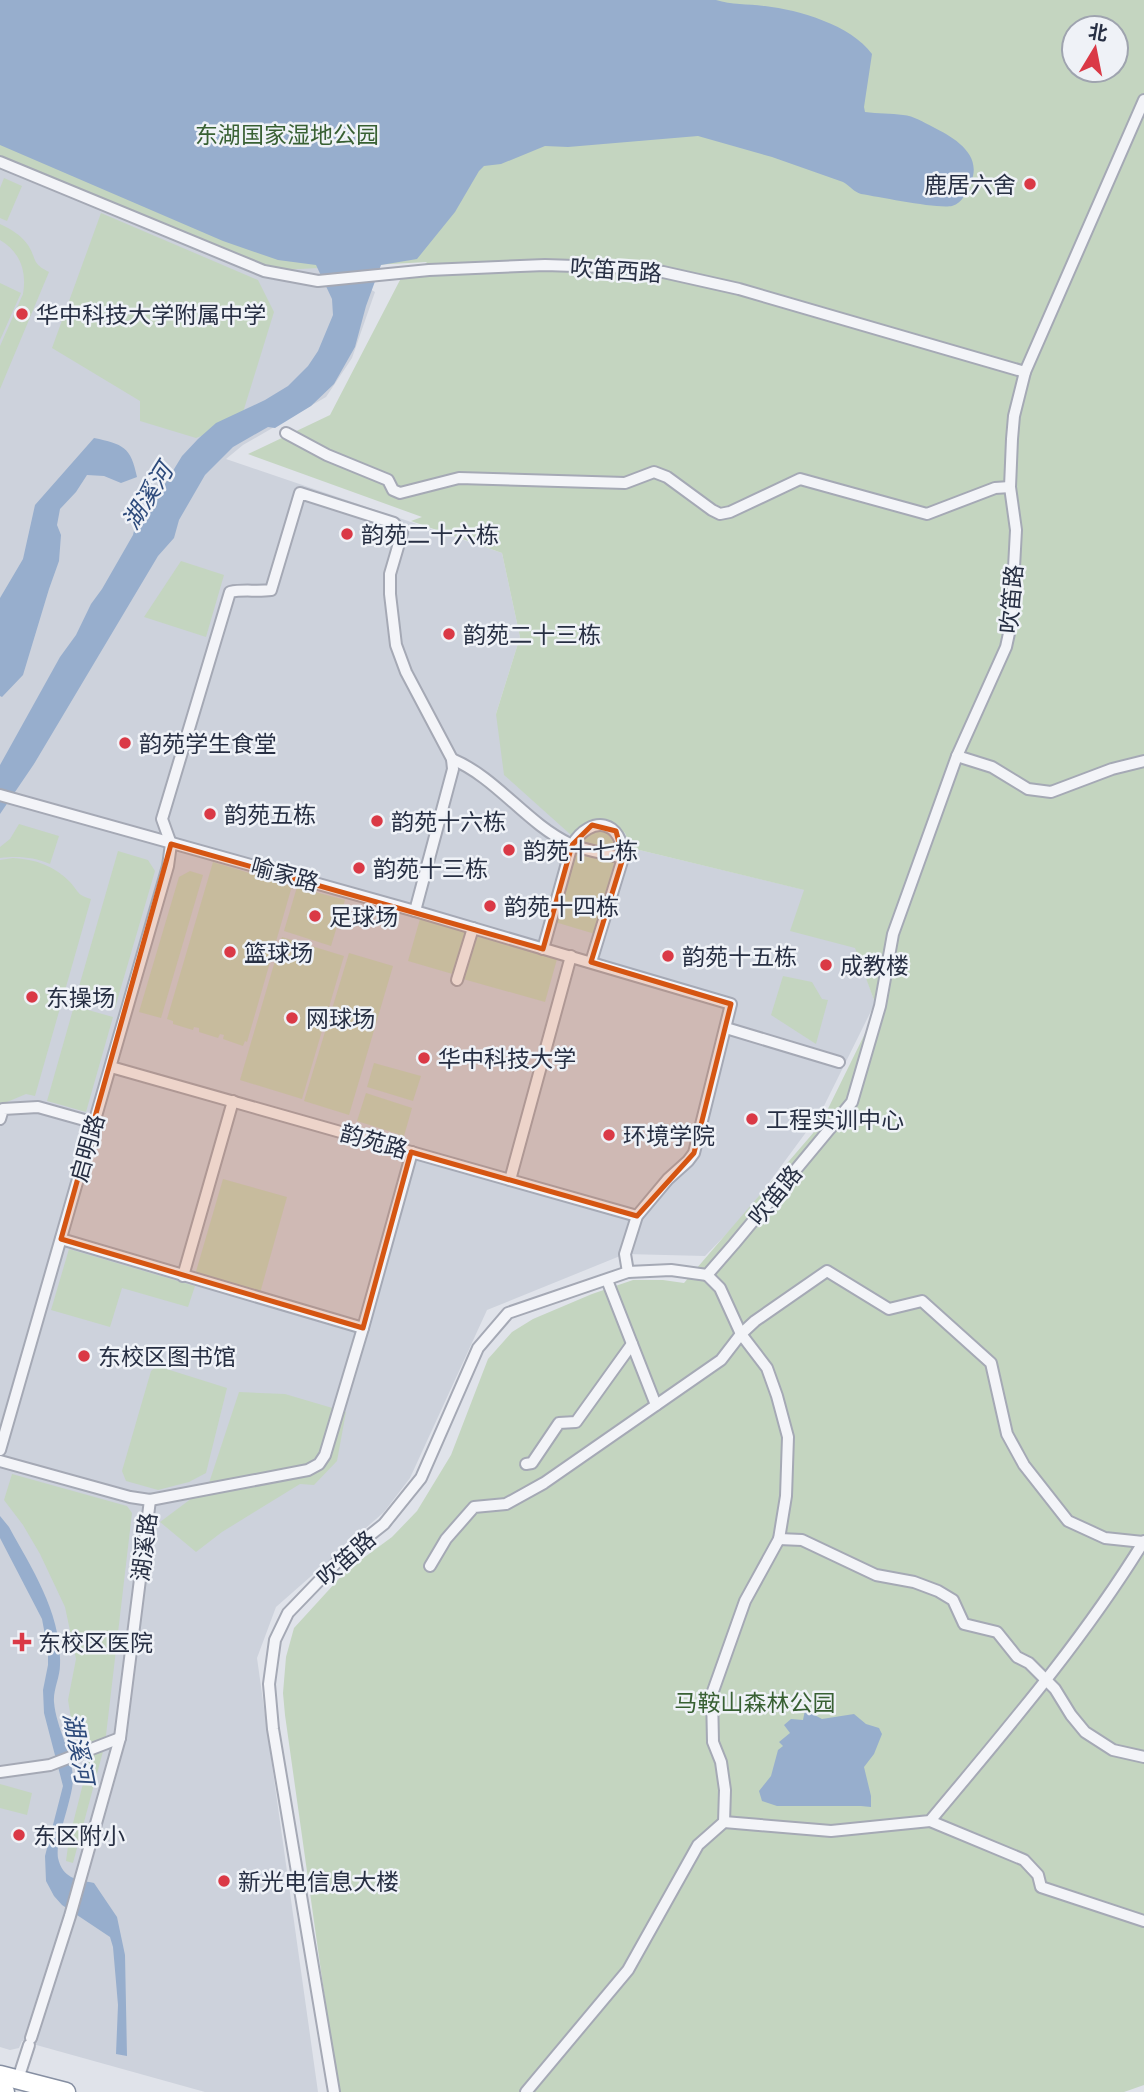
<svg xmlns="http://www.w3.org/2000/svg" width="1144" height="2092" font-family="'Archivo Narrow','Noto Sans SC',sans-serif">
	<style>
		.built { fill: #cdd2dc }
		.green { fill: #c4d5c0; fill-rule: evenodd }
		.water { fill: #97aecd }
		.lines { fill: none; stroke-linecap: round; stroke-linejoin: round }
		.minor-casing { stroke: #a5a9b5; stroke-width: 14 }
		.trunk-casing { stroke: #868fa2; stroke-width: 21 }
		.minor { stroke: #f3f4f8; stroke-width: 10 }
		.trunk { stroke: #fff; stroke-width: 18 }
		.marked { fill: #d55512; fill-opacity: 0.2; stroke: #d55512; stroke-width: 5; stroke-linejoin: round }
		.poi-dot { fill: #da3946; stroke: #eff2f7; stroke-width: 2.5 }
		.labels { text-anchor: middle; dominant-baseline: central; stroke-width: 5; stroke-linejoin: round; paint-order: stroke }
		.park-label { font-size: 23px; fill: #386033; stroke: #eff2f7 }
		.poi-label { font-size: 23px; fill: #272f43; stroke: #eff2f7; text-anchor: start }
		.street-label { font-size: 23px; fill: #272f43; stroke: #eff2f7 }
		.water-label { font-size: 24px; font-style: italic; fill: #2d4a7b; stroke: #eff2f7 }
	</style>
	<rect width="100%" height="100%" fill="#e0e3ea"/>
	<path class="built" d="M0 0H703L333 267 375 292 352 358 326 397 243 445 226 459 502 553 520 637 496 714 588 822 607 821 625 833 631 848 805 890 856 948 875 1003 821 1112 745 1215 705 1256 625 1254 487 1310 410 1478 384 1512 276 1607 257 1658 318 2092H205L22 2041 19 2048 10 2050 0 2047Z"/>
	<g class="green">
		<path d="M0 0H1144V2085L1124 2092H338L285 1715 283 1693 286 1657 294 1628 347 1570 392 1537 417 1511 451 1455 488 1359 512 1332 533 1319 592 1294 633 1280H663L684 1283 820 1125 879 1005 876 997 875 1003 855 948 790 931 804 890 631 848 625 833 607 821 588 822 571 835 504 775 496 714 520 637 502 553 411 521 422 517 248 454 330 415 400 280 418 271 427 262 264 271 0 164ZM1074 28H1116V70H1074Z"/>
		<path d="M4 178 22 186 7 221 0 218V188Z"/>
		<path d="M101 213 258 280 274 312 240 422 196 438 140 421V401L52 348Z"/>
		<path d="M0 224C11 229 21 235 28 245 37 259 31 263 49 272L0 389V346L23 294C27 271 20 252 0 240Z"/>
		<path d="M0 283 21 293 0 340Z"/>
		<path d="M181 561 224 575 206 637 144 617Z"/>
		<path d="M19 824 59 836 50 864C33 857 19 856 0 858V847L10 839Z"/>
		<path d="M599 829 610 831 618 841 617 852 595 934 555 922 577 843 588 832Z"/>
		<path d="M118 851 148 860 155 871 115 1008 76 997Z"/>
		<path d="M13 858C35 859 55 866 70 882 79 892 77 895 91 899L35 1096 26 1094 0 1105V860Z"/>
		<path d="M213 862 292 886 247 1042 245 1041 243 1046 223 1039 224 1035 220 1034 218 1038 199 1032V1028L194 1027 193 1030 173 1024V1021L167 1019Z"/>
		<path d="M190 871 203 875 161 1018 139 1012 179 877Z"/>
		<path d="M297 887 345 900 331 946 284 931Z"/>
		<path d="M420 919 469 932 456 975 408 961Z"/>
		<path d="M476 936 557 959 545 1002 463 979Z"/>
		<path d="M282 937 344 956 302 1099 240 1080Z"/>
		<path d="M349 953 393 966 349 1115 304 1101Z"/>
		<path d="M783 976 812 982 822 999 828 1000 816 1044 771 1015Z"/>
		<path d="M74 1006 113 1017 86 1112 47 1101Z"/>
		<path d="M374 1063 421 1076 413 1101 367 1087Z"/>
		<path d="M366 1093 412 1108 404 1136 357 1121Z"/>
		<path d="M223 1179 287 1197 260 1293 195 1275Z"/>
		<path d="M69 1249 195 1286 188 1307 122 1288 110 1327 51 1310Z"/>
		<path d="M157 1366 227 1388 206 1473 189 1482 158 1490 126 1481 122 1471 151 1371Z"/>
		<path d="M239 1392 285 1394 346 1412 337 1461 314 1485 300 1484 222 1532 196 1552 160 1522 208 1486Z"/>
		<path d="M12 1474 127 1506 132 1513 105 1744 73 1863 66 1861 69 1839 90 1756 73 1731 68 1700 76 1659 65 1607 40 1554 23 1525 4 1500Z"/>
		<path d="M0 1784 32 1793 27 1815 0 1808Z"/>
	</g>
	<g class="water">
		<path d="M0 0H716C732 5 748 4 765 6 799 10 851 25 872 54L864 107 865 112C878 114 891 113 903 115 914 116 923 122 933 127 953 137 983 154 971 182 967 191 963 203 952 206 937 209 880 197 861 194 854 192 850 186 843 182L772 157 698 136 568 147 545 146 501 164 484 166 479 171 455 212 417 259 381 265 366 306 355 347 334 384 311 406 275 428 268 427 233 447 205 475 179 520 174 538 158 556 34 764 0 814V765L60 657 76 635 91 604 102 589 133 535 137 518 154 502 182 456 198 439 216 423 265 400 288 386 308 366 318 351 333 315 332 299 316 265 278 260 223 241 0 145Z"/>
		<path d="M94 438C123 444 131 447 137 477L121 483 104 476 87 475 76 492 60 509 57 525 61 535 59 561 49 589 23 675 2 697 0 696V598L23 559 35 505Z"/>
		<path d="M0 1516 9 1527C32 1569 62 1614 60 1665 60 1677 53 1690 54 1702 56 1728 73 1753 73 1780 72 1801 55 1840 58 1858 63 1879 76 1879 94 1883L117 1917 125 1955 127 2056 116 2054 118 2005 113 1947 110 1937 62 1905 54 1896 46 1881 45 1856 63 1786 44 1713 43 1690 48 1665V1651L42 1619 0 1538Z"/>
		<path d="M805 1710 822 1719 854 1714 866 1724 879 1728 882 1734 874 1754 864 1767 871 1796V1807L861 1806H777L762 1801 759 1791 771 1776 778 1750 783 1746 779 1742 790 1733 784 1725 791 1719 803 1720Z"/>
	</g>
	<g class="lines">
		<defs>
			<g id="minor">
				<path d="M0 162 264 271 318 281 429 270 545 265 634 268 663 272 739 289 1025 372"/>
				<path d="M286 433 327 455 388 480 393 490 400 493 459 478 625 483 654 472 667 477 712 510 720 514 730 512 800 479 927 514 995 488 1010 487"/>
				<path d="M957 756 992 767 1028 789 1051 792 1112 769 1144 761"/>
				<path d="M452 759C497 778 526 823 570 844 586 851 606 853 623 858"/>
				<path d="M0 795 415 911 731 1004 694 1153 688 1161 668 1179 637 1216 625 1254 628 1272"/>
				<path d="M543 949 572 845C591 814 623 820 623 858L591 962"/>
				<path d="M457 980 473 928"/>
				<path d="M726 1028 839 1062"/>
				<path d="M111 1067 637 1216"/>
				<path d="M0 1119 3 1109 38 1107 95 1123"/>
				<path d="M510 1180 571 956"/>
				<path d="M61 1239 363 1328"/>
				<path d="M183 1276 233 1101"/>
				<path d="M607 1280 656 1405"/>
				<path d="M0 1450 168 866 171 844 162 819 230 592C244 589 256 592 271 590L300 493 394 523 402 533 390 574V594L396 645 406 672 452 759 453 769 415 911"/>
				<path d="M0 1461 130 1497 150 1500 308 1470 319 1464 325 1455 363 1328 412 1152"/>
				<path d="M526 1464 532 1463 559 1423 576 1422 632 1344"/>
				<path d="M779 1539 802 1540 876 1575 914 1582 938 1591 953 1600 964 1624 997 1632 1017 1657 1029 1663 1055 1689 1071 1715 1085 1732 1113 1750 1144 1757"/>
				<path d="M430 1566 446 1539 474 1507 506 1504 544 1483 721 1360 741 1334 755 1321 827 1271 889 1309 922 1301 991 1363 1007 1434 1024 1465 1068 1521 1105 1538 1143 1542"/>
				<path d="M0 1772 50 1765 120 1738"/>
				<path d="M930 1821 1024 1860 1038 1875 1041 1887 1144 1921"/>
				<path d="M724 1822 831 1831 930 1821C1005 1731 1082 1642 1144 1541"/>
				<path d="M31 2038 70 1916 120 1738 150 1500"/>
				<path d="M18 2079 29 2045"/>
				<path d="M334 2092 273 1729 269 1684 275 1640 288 1613 341 1558 384 1524 421 1478 478 1348 508 1313 628 1272 671 1270 707 1275 734 1244 852 1102 880 1006 893 934 957 756 1006 647 1011 624 1016 530 1010 487 1012 439 1014 416 1025 372 1144 100"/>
				<path d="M526 2092 628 1970 698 1845 724 1822 725 1790 721 1762 713 1742 712 1694 745 1601 779 1539 786 1496 788 1437 777 1396 767 1368 741 1334 720 1288 707 1275"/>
			</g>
			<g id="trunk">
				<path d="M0 2075 66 2092"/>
				<path d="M0 2091 5 2092"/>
			</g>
		</defs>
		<use href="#minor" class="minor-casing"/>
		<use href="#trunk" class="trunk-casing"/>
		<use href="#minor" class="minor"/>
		<use href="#trunk" class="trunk"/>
	</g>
	<path class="marked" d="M592 825 616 831 623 858 591 962 731 1004 694 1153 637 1216 411 1152 363 1328 61 1239 171 844 543 949 572 845Z"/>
	<g class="poi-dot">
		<circle cx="1030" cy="184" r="7"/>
		<circle cx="22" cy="314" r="7"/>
		<circle cx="347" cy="534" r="7"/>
		<circle cx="449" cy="634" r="7"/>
		<circle cx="125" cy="743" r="7"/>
		<circle cx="210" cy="814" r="7"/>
		<circle cx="377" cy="821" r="7"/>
		<circle cx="509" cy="850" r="7"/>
		<circle cx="359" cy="868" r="7"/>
		<circle cx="490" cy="906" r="7"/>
		<circle cx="315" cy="916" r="7"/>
		<circle cx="230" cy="952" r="7"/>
		<circle cx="668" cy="956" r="7"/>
		<circle cx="826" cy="965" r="7"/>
		<circle cx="32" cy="997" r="7"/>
		<circle cx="292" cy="1018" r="7"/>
		<circle cx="424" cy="1058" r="7"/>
		<circle cx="752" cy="1119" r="7"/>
		<circle cx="609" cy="1135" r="7"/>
		<circle cx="84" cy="1356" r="7"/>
		<path d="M18.5 1631.5h7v7h7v7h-7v7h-7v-7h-7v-7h7z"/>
		<circle cx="19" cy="1835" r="7"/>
		<circle cx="224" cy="1881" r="7"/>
	</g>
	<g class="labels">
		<g class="park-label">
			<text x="287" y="134">东湖国家湿地公园</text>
			<text x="755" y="1702">马鞍山森林公园</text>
		</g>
		<g class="poi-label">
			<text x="1016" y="184" text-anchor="end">鹿居六舍</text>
			<text x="36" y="314">华中科技大学附属中学</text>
			<text x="361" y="534">韵苑二十六栋</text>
			<text x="463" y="634">韵苑二十三栋</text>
			<text x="139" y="743">韵苑学生食堂</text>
			<text x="224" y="814">韵苑五栋</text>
			<text x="391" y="821">韵苑十六栋</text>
			<text x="523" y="850">韵苑十七栋</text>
			<text x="373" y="868">韵苑十三栋</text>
			<text x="504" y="906">韵苑十四栋</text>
			<text x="329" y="916">足球场</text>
			<text x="244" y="952">篮球场</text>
			<text x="682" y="956">韵苑十五栋</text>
			<text x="840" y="965">成教楼</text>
			<text x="46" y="997">东操场</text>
			<text x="306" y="1018">网球场</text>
			<text x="438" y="1058">华中科技大学</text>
			<text x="766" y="1119">工程实训中心</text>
			<text x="623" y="1135">环境学院</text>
			<text x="98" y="1356">东校区图书馆</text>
			<text x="38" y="1642">东校区医院</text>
			<text x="33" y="1835">东区附小</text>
			<text x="238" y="1881">新光电信息大楼</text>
		</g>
		<g class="street-label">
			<text transform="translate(616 270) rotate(4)">吹笛西路</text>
			<text transform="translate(1011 599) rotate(-85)">吹笛路</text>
			<text transform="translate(285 874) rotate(15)">喻家路</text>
			<text transform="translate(374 1141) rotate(16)">韵苑路</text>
			<text transform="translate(87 1148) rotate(-74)">启明路</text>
			<text transform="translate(775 1195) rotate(-51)">吹笛路</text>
			<text transform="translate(144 1547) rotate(-83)">湖溪路</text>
			<text transform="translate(346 1558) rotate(-42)">吹笛路</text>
		</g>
		<g class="water-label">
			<text transform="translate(147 496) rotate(-58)">湖溪河</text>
			<text transform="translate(79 1748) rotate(79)">湖溪河</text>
		</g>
	</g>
	<g transform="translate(1095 49) rotate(10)"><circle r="33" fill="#eff2f7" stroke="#9fa4af" stroke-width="2"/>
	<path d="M0-5L12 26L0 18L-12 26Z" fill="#da3946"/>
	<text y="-10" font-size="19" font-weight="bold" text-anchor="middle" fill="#272f43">北</text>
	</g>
</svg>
